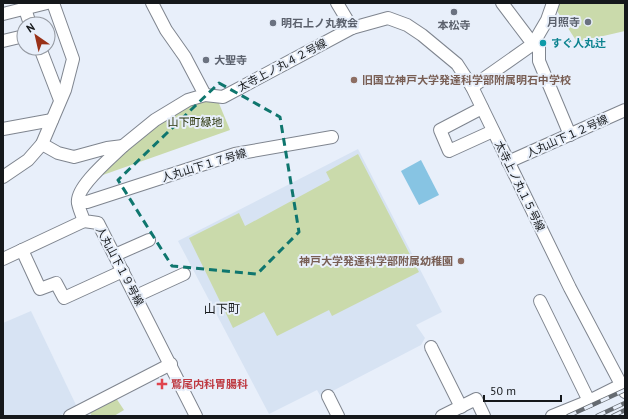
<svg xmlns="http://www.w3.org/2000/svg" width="628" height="419" font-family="'PT Sans','Noto Sans JP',sans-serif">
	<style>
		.built { fill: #d7e3f3 }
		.green { fill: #cadaab }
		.water { fill: #87c4e3 }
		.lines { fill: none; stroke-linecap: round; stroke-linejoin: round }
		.minor-casing { stroke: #7f858f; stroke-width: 14 }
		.minor { stroke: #fff; stroke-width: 12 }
		.rail-casing { stroke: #666b71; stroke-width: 4.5 }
		.rail { stroke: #e8effa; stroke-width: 3; stroke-dasharray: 9; stroke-linecap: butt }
		.marked { fill: none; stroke: #0f766e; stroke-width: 3; stroke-dasharray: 8 5; stroke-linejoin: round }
		.worship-dot { fill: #6b7280; stroke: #e8effa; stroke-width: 1.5 }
		.culture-dot { fill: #0f9aa8; stroke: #e8effa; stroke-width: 1.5 }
		.education-dot { fill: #8d6e63; stroke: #e8effa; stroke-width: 1.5 }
		.health-dot { fill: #e0444e; stroke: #e8effa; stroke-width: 1.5 }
		.labels { text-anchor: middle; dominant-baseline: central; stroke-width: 4; stroke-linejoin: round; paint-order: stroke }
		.worship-label { font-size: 11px; font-weight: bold; fill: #5b616d; stroke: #e8effa; text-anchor: start }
		.culture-label { font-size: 11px; font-weight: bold; fill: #0d838f; stroke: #e8effa; text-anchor: start }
		.street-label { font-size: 11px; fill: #15181b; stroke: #e8effa }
		.education-label { font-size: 11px; font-weight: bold; fill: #785e54; stroke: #e8effa; text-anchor: start }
		.park-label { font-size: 11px; fill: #273207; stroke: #e8effa }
		.health-label { font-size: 11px; font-weight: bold; fill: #be3a42; stroke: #e8effa; text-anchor: start }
		.neighbourhood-label { font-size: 12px; fill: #15181b; stroke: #e8effa }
	</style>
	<rect width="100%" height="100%" fill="#e8effa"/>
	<g class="built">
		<path d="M358 149 442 312 416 325 425 338 421 345 321 397 317 390 269 414 178 241Z"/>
		<path d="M31 311 77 407 59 416H3V323Z"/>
	</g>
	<g class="green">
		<path d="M559 3H625V31L577 42 557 11Z"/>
		<path d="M204 100 218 101 230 130 100 176 120 154 155 126 188 104Z"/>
		<path d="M358 154 419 272 332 316 329 310 277 336 264 312 233 328 189 238 239 213 245 226 330 180 326 172Z"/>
		<path d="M116 398 124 410 114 416H92L90 413Z"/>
	</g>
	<path class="water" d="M421 160 439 195 419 205 401 171Z"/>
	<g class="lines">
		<defs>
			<g id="minor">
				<path d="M337 3 352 28"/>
				<path d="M502 3 533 44"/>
				<path d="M553 3 547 20 533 44 472 87 570 288 625 392"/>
				<path d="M25 9 30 24"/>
				<path d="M3 14 47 3"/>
				<path d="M3 41 24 36"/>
				<path d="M539 46V61L570 135"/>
				<path d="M40 48 60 100"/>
				<path d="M205 95 223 97 352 28 388 18 407 25 422 35 457 64 472 87"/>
				<path d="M482 108 440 130 449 151 493 131"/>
				<path d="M3 129 52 120"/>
				<path d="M42 144 58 153 74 157 107 148 123 146C112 157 75 187 78 203 79 209 82 215 84 221L98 223 196 416"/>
				<path d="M123 146 155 120 188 100 205 95 185 57 166 30 152 3"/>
				<path d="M508 162 625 110"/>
				<path d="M3 177 28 160 42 144 65 90 73 59 53 3"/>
				<path d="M78 202H87L235 154 332 137"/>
				<path d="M22 250 40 289 56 283 64 298 123 271"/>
				<path d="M115 255 149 240"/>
				<path d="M3 259 84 221"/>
				<path d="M136 296 184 274"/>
				<path d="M540 301 589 401"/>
				<path d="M431 347 461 407"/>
				<path d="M328 396 338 416"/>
				<path d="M70 416 171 364"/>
				<path d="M442 416 476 399 484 416"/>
				<path d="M552 416 589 401 625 383"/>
			</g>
		</defs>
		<use href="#minor" class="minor-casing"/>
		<use href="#minor" class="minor"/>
		<defs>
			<g id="rail">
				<path d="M568 416 625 390"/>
				<path d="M597 416 625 403"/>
				<path d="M613 416 625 410"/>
			</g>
		</defs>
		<use href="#rail" class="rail-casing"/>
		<use href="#rail" class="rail"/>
	</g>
	<path class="marked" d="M219 83 280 117 299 232 257 274 172 266 118 180Z"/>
	<g class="worship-dot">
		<circle cx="454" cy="12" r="4"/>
		<circle cx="588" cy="22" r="4"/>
		<circle cx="273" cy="23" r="4"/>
		<circle cx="206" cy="60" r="4"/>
	</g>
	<circle class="culture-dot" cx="543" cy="43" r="4"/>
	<g class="education-dot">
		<circle cx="354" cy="80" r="4"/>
		<circle cx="461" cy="261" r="4"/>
	</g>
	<path class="health-dot" d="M160 378h4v4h4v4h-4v4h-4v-4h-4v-4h4z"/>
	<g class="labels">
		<g class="worship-label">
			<text x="580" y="22" text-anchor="end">月照寺</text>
			<text x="281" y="23">明石上ノ丸教会</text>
			<text x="454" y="25" text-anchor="middle">本松寺</text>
			<text x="214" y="60">大聖寺</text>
		</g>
		<g class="culture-label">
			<text x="551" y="43">すぐ人丸辻</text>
		</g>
		<g class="street-label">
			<text transform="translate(282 65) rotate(-28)">太寺上ノ丸４２号線</text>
			<text transform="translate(567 136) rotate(-24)">人丸山下１２号線</text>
			<text transform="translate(204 165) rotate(-17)">人丸山下１７号線</text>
			<text transform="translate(520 186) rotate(64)">太寺上ノ丸１５号線</text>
			<text transform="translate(120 266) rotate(62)">人丸山下１９号線</text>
		</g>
		<g class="education-label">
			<text x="362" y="80">旧国立神戸大学発達科学部附属明石中学校</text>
			<text x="453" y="261" text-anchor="end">神戸大学発達科学部附属幼稚園</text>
		</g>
		<g class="park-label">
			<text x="195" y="122">山下町緑地</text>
		</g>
		<g class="health-label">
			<text x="171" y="384">鷲尾内科胃腸科</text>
		</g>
		<g class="neighbourhood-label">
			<text x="222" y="308">山下町</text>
		</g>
	</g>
	<rect width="628" height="419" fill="none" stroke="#15181b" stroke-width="8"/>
	<g transform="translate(36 36) rotate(326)"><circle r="19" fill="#e8effa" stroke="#9499a1"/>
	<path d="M0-3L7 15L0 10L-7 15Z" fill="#993118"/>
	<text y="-6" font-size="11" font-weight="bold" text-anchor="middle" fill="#15181b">N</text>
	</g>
	<path d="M484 395v6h77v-6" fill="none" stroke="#15181b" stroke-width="2"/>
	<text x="490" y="395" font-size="12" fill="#15181b" stroke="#e8effa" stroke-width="3" paint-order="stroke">50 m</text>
</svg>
